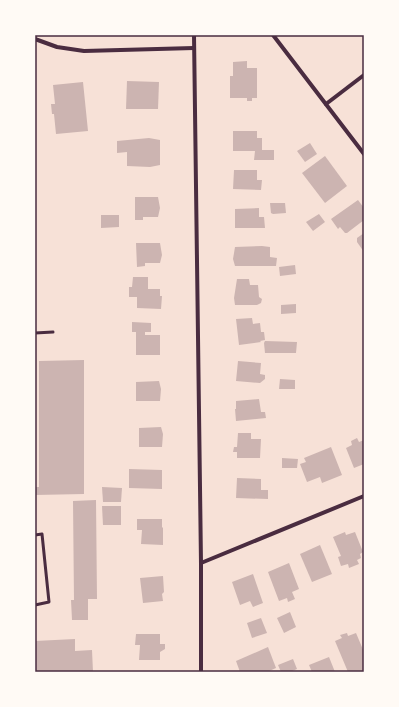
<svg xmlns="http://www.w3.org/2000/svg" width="399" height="707" font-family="Barlow,sans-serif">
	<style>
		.building { fill: #ccb4b1 }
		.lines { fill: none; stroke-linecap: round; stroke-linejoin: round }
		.service { stroke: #4a2c40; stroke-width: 3 }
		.minor { stroke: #4a2c40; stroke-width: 4 }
		.neatline { fill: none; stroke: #4a2c40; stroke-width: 1.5 }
	</style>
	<rect width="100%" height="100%" fill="#f7e1d7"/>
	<g class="building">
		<path d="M247 61V68H257V98H252V101H247V98H230V76H233V62Z"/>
		<path d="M127 81 159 82 158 109H126Z"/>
		<path d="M83 82 88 131 56 134 54 114H52L51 104H55L53 85Z"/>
		<path d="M233 131H257V138H262V150H274V160H254L255 151H233Z"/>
		<path d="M149 138 160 140V165L150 167 127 166V152L117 153V141Z"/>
		<path d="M310 143 317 154 305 162 297 151Z"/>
		<path d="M325 156 347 186 325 203 302 173Z"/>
		<path d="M234 170H257V180H262L261 190 233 189Z"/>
		<path d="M135 197H158L160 208 158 217H143V220H135Z"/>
		<path d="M358 200 364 208V220L347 233H345L340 227 338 229 331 219Z"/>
		<path d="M270 203H285L286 213 273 214 271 213Z"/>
		<path d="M259 208V217H264L265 228H235V209Z"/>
		<path d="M319 214 325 222 313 231 306 222Z"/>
		<path d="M101 215H119V227L101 228Z"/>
		<path d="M364 233V252L357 242V238Z"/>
		<path d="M136 243H160L162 255 160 263H145V266L137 267Z"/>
		<path d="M262 246 270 247V257L277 258 276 266H235L233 259 235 247Z"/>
		<path d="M295 265 296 274 280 276 279 267Z"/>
		<path d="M133 277H148V289H160V296H162L161 309 137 308V297H129V287H132Z"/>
		<path d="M237 279H249L250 285H258L259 297 262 299 261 303 257 305H235L234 298Z"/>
		<path d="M296 304V313L281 314V305Z"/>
		<path d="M252 318 253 324 260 323 261 332H264L265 340 260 341 261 342 239 345 236 319Z"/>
		<path d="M132 322 151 323V332H145V335H160V355H136V332H132Z"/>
		<path d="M265 341 297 342 296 353H265L264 343Z"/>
		<path d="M84 360V494L35 495V487H39V361Z"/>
		<path d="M238 361 261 363 260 374 265 375V379L260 383 236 381Z"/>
		<path d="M280 379 295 380V389H279Z"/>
		<path d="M159 381 161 389 160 401H136V382Z"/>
		<path d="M259 399 261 412H265L266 418 236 421 235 409H236V401Z"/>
		<path d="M161 427 163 434 162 447H139V428Z"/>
		<path d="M238 433H251V439H261L260 458H237V452H233L234 447H237Z"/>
		<path d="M357 438 359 442 364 440V464L354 468 346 448 352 445 351 441Z"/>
		<path d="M331 447 342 475 322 483 320 477 307 482 300 464 306 462 304 458Z"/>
		<path d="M282 458 298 459 297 468H282Z"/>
		<path d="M129 469 162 470V489L129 488Z"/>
		<path d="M237 478 261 479V490H268V499L236 498Z"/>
		<path d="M102 487 122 488 121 502H103Z"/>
		<path d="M96 500 97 599H88V620H72L71 600H74L73 501Z"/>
		<path d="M102 506H121V525H103Z"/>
		<path d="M137 519H162V527L163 528V545L141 544 142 530H137Z"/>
		<path d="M345 532 346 535 355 532 363 552 360 554 361 558 357 560 359 564 349 568 348 564 341 566 338 557 341 556 333 537Z"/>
		<path d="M320 545 332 574 312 582 300 554Z"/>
		<path d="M289 563 299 589 292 592 295 599 288 602 287 598 279 601 268 572Z"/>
		<path d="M253 574 263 603 253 607 250 601 240 605 232 582Z"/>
		<path d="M163 576 164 592 162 594 163 601 143 603 140 578Z"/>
		<path d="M290 612 296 627 284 633 277 618Z"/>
		<path d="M261 618 267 633 252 638 247 623Z"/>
		<path d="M347 633 348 636 356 633 364 652V672H348L335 641 342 638 340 635Z"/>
		<path d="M136 634H160V644H165V649L160 652V660H139L140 645H135Z"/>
		<path d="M75 639V651L92 650 93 672H36L35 641Z"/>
		<path d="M268 647 276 668 267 672H240L236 661Z"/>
		<path d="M329 657 335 672H312L309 665Z"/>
		<path d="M293 659 297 669 290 672H281L278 665Z"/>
	</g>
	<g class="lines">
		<g class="service">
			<path d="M35 333 53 332"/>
			<path d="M35 535 42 534 49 602 35 605"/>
		</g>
		<g class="minor">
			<path d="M194 35 201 563V672"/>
			<path d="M273 35 364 154"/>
			<path d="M35 39 57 47 84 51 194 48"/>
			<path d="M326 104 364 75"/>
			<path d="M201 563 364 496"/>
		</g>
	</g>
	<rect width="399" height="707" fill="none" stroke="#fffaf5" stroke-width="72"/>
	<rect x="36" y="36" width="327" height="635" class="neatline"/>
</svg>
